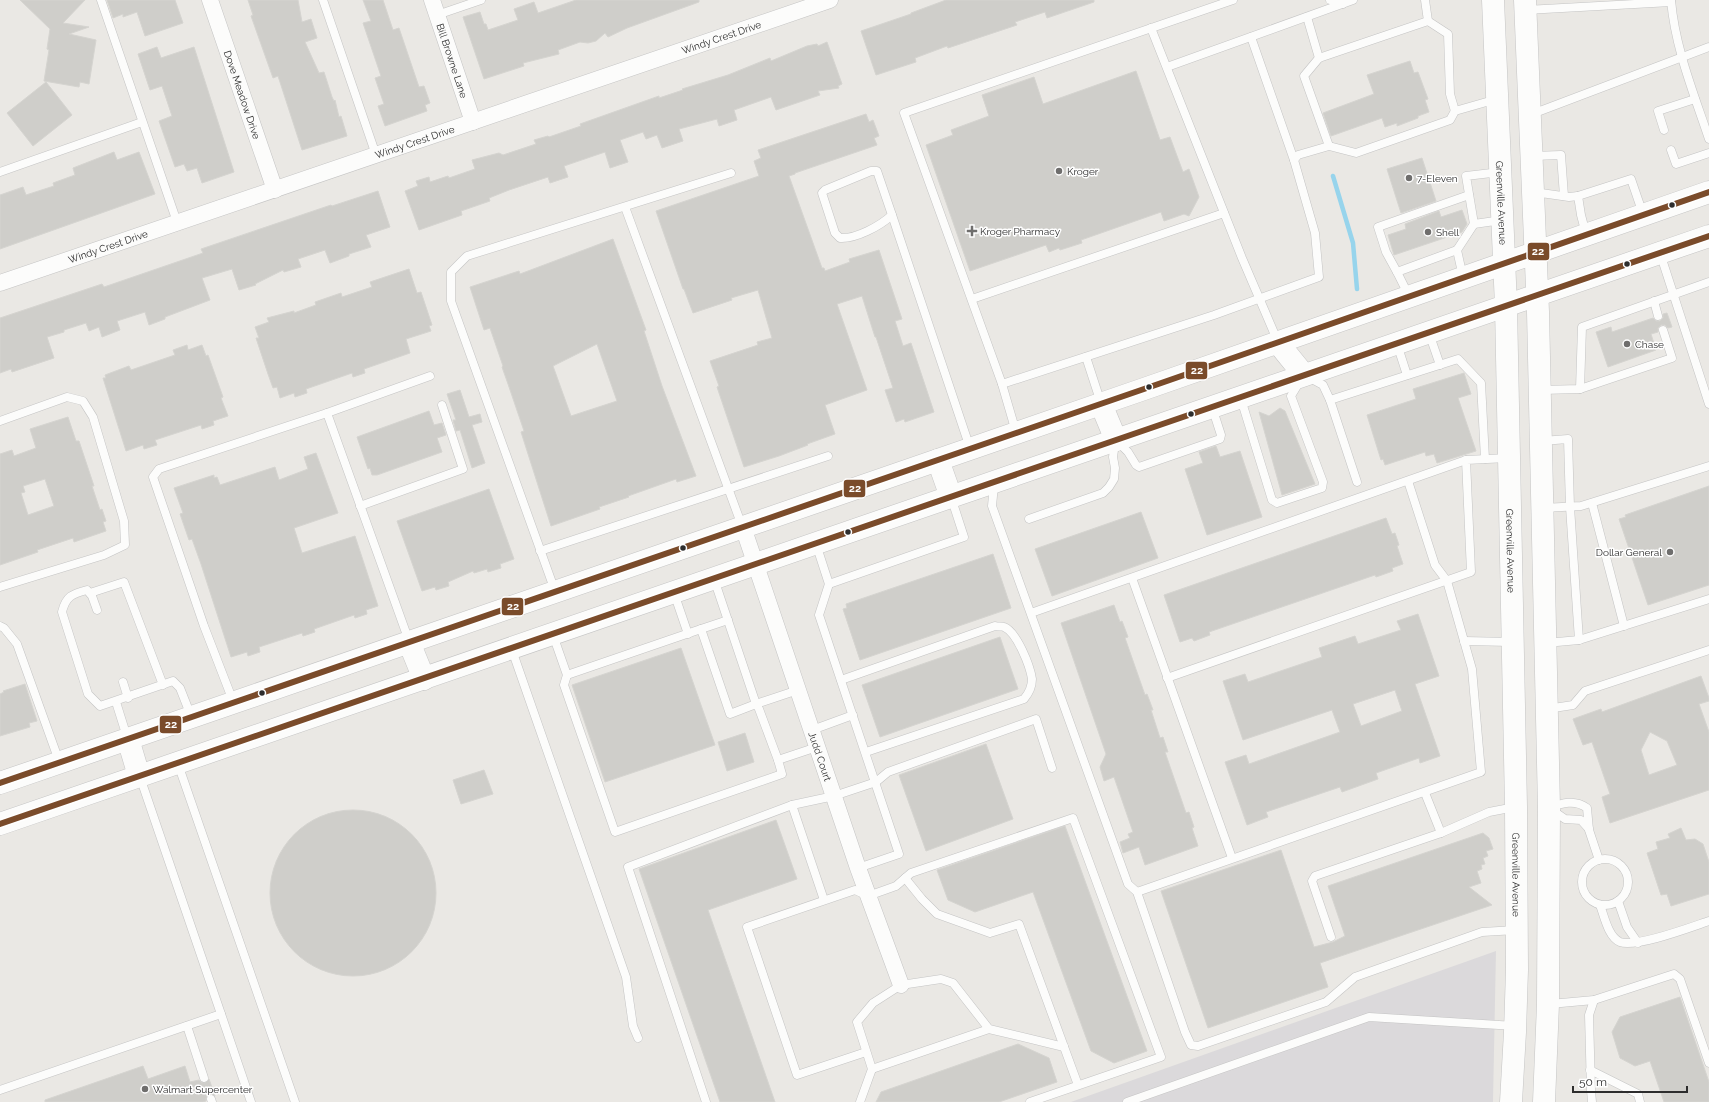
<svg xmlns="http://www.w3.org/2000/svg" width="1709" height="1102" font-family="Raleway,sans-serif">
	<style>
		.industrial { fill: #dbd9db }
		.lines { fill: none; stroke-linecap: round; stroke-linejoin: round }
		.stream { stroke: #97d4ec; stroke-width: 4.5 }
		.building { fill: #cfceca; stroke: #d5d4d0; fill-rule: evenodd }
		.service-casing { stroke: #c4c4c4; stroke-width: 9 }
		.minor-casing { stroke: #c4c4c4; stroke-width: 17 }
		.secondary-casing { stroke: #c4c4c4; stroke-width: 23 }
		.service { stroke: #fcfcfb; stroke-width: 8 }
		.minor { stroke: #fcfcfb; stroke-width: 16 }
		.secondary { stroke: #fcfcfb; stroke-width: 22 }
		.bus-1-casing { stroke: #fff; stroke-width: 9 }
		.bus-1 { stroke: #7a4b2a; stroke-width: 6 }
		.poi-dot { fill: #6f6e6d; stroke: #fff; stroke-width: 1.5 }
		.bus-dot { fill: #2d2d2d; stroke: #fff; stroke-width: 1.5 }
		.labels { text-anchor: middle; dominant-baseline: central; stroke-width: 3; stroke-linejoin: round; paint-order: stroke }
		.street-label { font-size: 10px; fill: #2d2d2d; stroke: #fff }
		.poi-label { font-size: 10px; fill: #2d2d2d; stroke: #fff; text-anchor: start }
		.line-badge { stroke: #fff; stroke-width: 1.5 }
		.badge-label { font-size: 11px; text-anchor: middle; font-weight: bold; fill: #fff }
	</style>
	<rect width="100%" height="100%" fill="#eae8e4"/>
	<path class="industrial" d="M1496 951 1493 1102H1071Z"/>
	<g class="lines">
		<path class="stream" d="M1333 176 1353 243 1357 289"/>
	</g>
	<g class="building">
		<path d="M20 0H85L63 23 89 27 69 34 96 40 89 84 80 82 79 87 44 81 49 50 47 49 50 29Z"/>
		<path d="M107 0H175L183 23 145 36 137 12 123 17V14L113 18Z"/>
		<path d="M248 0H298L302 22 311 19 317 38 305 42 319 73 324 72 332 97 334 101 335 100 339 117 341 116 347 136 302 150 278 76 273 78 251 16 253 15Z"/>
		<path d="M363 0H383L393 30 399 28 419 87 424 86 430 103 425 105 427 111 385 126 378 106 384 104 375 78 381 76 363 23 371 21Z"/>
		<path d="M576 0H699V2L627 28 608 37 605 33 596 41 588 43 580 42 558 50 559 54 523 63 524 66 484 79 463 17 480 12 484 24H486L488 30 518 20 514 9 534 2 538 13Z"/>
		<path d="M946 0H1094V2L1047 18 1045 12 1015 22 1017 25 948 48 947 46 915 58 916 62 876 75 861 31 911 14V13Z"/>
		<path d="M827 42 842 84 838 86 839 88 818 91 820 95 776 110 771 97 734 110 737 120 719 126 717 119 679 129 683 141 662 148 657 135 646 139 643 132 620 140 628 162 610 168 605 152 564 166 568 177 550 183 548 177 509 190 489 198 490 201 461 211 462 215 419 230 405 191 418 186 416 181 429 177 430 182 448 176 449 178 475 169 472 160 499 153 503 155 536 144 534 140 548 136 549 137 581 126 580 124 659 96V98L683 90 682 89 728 75 770 58 771 61 807 46 817 44 818 46Z"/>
		<path d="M157 47 161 58 194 47 234 172 202 183 197 168 187 171 184 164 175 167 159 121 172 116 162 86 150 90 138 54Z"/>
		<path d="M1410 61 1414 73 1418 72 1428 99 1425 100 1429 112 1418 116V118L1397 126V123L1385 127 1382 118 1331 136 1323 113 1374 94 1367 75Z"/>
		<path d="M1136 71 1160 140 1170 137 1183 172 1189 169 1199 197 1189 216 1184 214 1164 221 1161 212 1081 240 1082 243 1060 250 1059 248 1049 252 1046 245 970 271 926 145 953 135 951 130 989 116 982 95 1034 77 1043 104Z"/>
		<path d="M46 82 72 115 33 146 7 113Z"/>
		<path d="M866 114 869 122 873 120 879 136 874 138 877 145 795 173V174L789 176 822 268H824L825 271 850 262 849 259 879 250 902 319 895 321 903 346 911 343 934 412 905 422 904 419 896 422 885 390 893 388 876 337H875L862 296 837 304 867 390 825 405 835 434 807 444 808 445 779 456 744 467 717 387 719 386 710 361 758 345 757 342 772 338 758 290 731 298 732 300 693 313 684 289H683L656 211 759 176 754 161 761 158 758 150Z"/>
		<path d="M114 152 117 160 139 152 155 194 0 249V195L23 187 26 195 54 186 53 183 75 175 73 168Z"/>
		<path d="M1422 158 1436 201 1401 213 1387 169Z"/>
		<path d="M378 191 390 227 366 235 371 247 349 254V256L330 263 325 250 298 259 301 267 284 272 283 270 255 284 256 285 239 290 232 269 202 278 210 300 165 317V319L149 325 145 312 117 321 120 330 102 337 99 327 89 331 86 323 64 330V332L47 337 54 358 12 372 11 369 0 373V318L102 284 104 287 203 253 201 249 331 205 332 206Z"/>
		<path d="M1462 210 1467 224 1462 232 1394 255 1388 235 1406 229 1405 224 1439 211 1441 217Z"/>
		<path d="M613 239 646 330 644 331 662 386 696 476 677 482 676 479 628 496 629 497 599 507 600 509 551 526 521 432 524 431 508 384 502 367 503 366 490 328 484 330 470 287 519 271 520 274ZM597 344 617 401 571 416 553 366Z"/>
		<path d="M409 269 417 293 421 292 432 325 429 326 431 331 406 339 410 353 364 369 365 373 353 377 352 373 306 389 307 393 295 397 294 393 280 398 277 387 273 388 268 374 256 338H259L255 327 269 322 267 318 294 311V313L316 305 315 302 341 293 342 297 372 287 370 282Z"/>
		<path d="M1667 313 1672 327 1668 328 1665 325H1661L1658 328V332L1651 334 1656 350 1608 367 1596 332 1611 327 1612 332 1653 318 1656 321H1660L1663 318V314Z"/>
		<path d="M187 345 188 350 202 345 206 356 208 355 223 397 221 398 228 416 213 421 214 425 202 429 201 425 155 440 157 445 144 449 143 445 126 451 103 378H106L105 375 129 366 131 370 175 355 173 350Z"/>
		<path d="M1464 373 1471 394 1458 398 1476 451 1437 463 1434 454 1426 456 1425 452 1385 465 1383 459 1381 460 1367 415 1416 399 1413 389Z"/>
		<path d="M460 390 469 417 480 414 482 422 472 425 485 463 472 468 460 430 456 431 453 420H456L447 394Z"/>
		<path d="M1280 408 1285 411 1315 484 1282 495 1259 412 1269 416Z"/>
		<path d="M429 411 434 425 442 423 446 435 437 438 442 452 377 475H372L370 468 368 469 357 437Z"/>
		<path d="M68 417 76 441H79L94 486H92L100 510 102 509 106 521 103 522 106 531 74 542 73 538 37 550 38 552 0 565V454L12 450 14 456 36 448 30 429ZM45 479 54 506 28 515 21 493 25 492 23 486Z"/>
		<path d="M1216 446 1220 457 1240 451 1262 517 1207 535 1185 469 1203 463 1199 452Z"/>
		<path d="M316 453 338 513 294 528 302 553 355 536 378 606 366 610 367 614 355 618 354 615 314 629 315 632 303 636 302 633 259 647 260 652 248 656 247 652 231 657 201 564 192 539 189 540 180 514 183 513 174 488 214 475V478L217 477 220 485 275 467 279 480 308 469 304 457Z"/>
		<path d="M1709 486V585L1648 605 1619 519 1626 517 1625 515Z"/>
		<path d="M489 489 514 559 500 564 501 568 488 572 487 569 474 573 473 571 448 582 449 586 436 590 435 587 422 591 397 521Z"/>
		<path d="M1141 512 1158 558 1052 596 1035 549Z"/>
		<path d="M1386 518 1392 534 1395 533 1399 545 1397 546 1403 564 1392 568 1393 571 1376 577 1375 575 1209 632 1210 635 1194 641 1192 638 1180 642 1164 595Z"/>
		<path d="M993 554 1011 608 860 660 843 609 847 608 846 604Z"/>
		<path d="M1114 605 1120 622 1122 621 1128 637 1125 638 1145 695 1147 694 1153 710H1151L1160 738 1163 737 1168 752H1165L1186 813 1189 812 1194 827 1192 828 1198 846 1145 865 1139 847 1123 853 1120 842 1130 838 1128 834 1133 832 1114 777 1104 781 1100 767 1106 754 1061 623Z"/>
		<path d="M1418 614 1439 676 1415 684 1440 756 1420 763 1419 758 1376 773 1378 779 1342 792 1340 787 1266 812 1268 817 1247 825 1225 762 1246 755 1249 764 1340 732 1332 710 1243 740 1223 681 1245 674 1248 682 1322 657 1319 648 1355 636 1358 644 1401 630 1397 621ZM1395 690 1402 711 1361 726 1353 704Z"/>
		<path d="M1000 637 1018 689 880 737 862 685Z"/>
		<path d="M681 648 715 745 605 782 572 685Z"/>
		<path d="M1701 676 1709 698V701L1699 704 1709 732V790L1610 823 1602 797 1610 794 1592 742 1583 745 1573 719 1601 709 1602 712ZM1650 732 1667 741 1677 765 1649 775 1641 750Z"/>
		<path d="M25 684 37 721 29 723 30 727 0 736V694L4 692 3 691Z"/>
		<path d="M745 733 754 762 727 771 718 742Z"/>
		<path d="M986 744 1013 819 926 851 899 775Z"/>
		<path d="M484 770 493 794 461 804 453 780Z"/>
		<circle cx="353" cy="893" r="83"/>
		<path d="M776 820 797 879 708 910 775 1102H720L639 869Z"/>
		<path d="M1065 826 1147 1051 1114 1063 1091 1051 1033 892 975 912 948 900 937 870Z"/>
		<path d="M1681 828 1686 840 1695 839 1703 844 1709 862V894L1671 906 1667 894 1661 895 1647 853 1658 849 1656 842 1670 838 1668 834Z"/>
		<path d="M1483 833 1489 838 1493 849 1486 851 1488 856 1483 858 1485 864 1481 865 1482 869 1477 871 1481 883 1469 887 1492 905 1320 963 1328 987 1208 1028 1161 891 1281 850 1314 947 1333 942 1345 936 1328 886Z"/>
		<path d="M1680 997 1709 1082V1102H1664L1650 1061 1635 1066 1620 1058 1612 1032 1620 1017Z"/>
		<path d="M1018 1044 1049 1058 1057 1082 999 1102H876L881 1092Z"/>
		<path d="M143 1066 148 1079 185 1066 190 1082 199 1080 201 1082 205 1083 209 1079 215 1096 209 1094 206 1098V1101L203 1102H45V1100Z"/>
	</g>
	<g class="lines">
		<defs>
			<g id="service">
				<path d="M101 0 177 222"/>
				<path d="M323 0 376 155"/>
				<path d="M1233 0 904 113 1002 384 1214 315 1319 277 1315 233 1294 160 1298 155 1329 146 1356 153 1450 120 1455 111 1497 99"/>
				<path d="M1330 0 1343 4"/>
				<path d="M1425 0 1428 21"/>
				<path d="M1671 0C1675 48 1694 94 1709 139"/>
				<path d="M1526 10 1671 2"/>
				<path d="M437 15 481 0"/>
				<path d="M1307 17 1319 58"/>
				<path d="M1151 28 1242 258 1278 342"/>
				<path d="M1251 37 1294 160"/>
				<path d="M1167 67 1353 0"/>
				<path d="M1532 114 1709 47"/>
				<path d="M1664 130 1658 111 1695 99"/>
				<path d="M1329 146 1304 76 1319 58 1428 21 1448 34 1450 94 1455 111"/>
				<path d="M1671 150 1676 164 1709 153"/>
				<path d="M1533 156 1561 155 1564 196"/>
				<path d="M871 171H877L892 215C880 226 856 239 840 238L835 233 822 193 825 190Z"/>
				<path d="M0 172 142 122"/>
				<path d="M1500 172 1466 176 1474 224 1502 220"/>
				<path d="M1534 192 1569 197 1578 196 1631 179 1643 214"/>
				<path d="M1578 196 1581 215 1586 234"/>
				<path d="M625 207 742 526"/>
				<path d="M892 215 970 448"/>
				<path d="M1660 253 1709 404"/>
				<path d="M1397 272 1386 252 1378 227 1469 195"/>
				<path d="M1463 277 1457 250 1474 224"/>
				<path d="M1409 296 1397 272 1457 250"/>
				<path d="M972 299 1224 213"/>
				<path d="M1654 301 1658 316"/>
				<path d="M1429 333 1440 365"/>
				<path d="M1397 344 1407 375"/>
				<path d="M1086 357 1101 403"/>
				<path d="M1308 377 1323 385 1330 400"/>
				<path d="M1002 384 1016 432"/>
				<path d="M1580 389 1672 358 1663 330"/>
				<path d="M1541 390 1580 389 1582 327 1709 282"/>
				<path d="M1241 399 1272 500 1277 503 1322 488 1323 482 1291 396 1300 381"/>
				<path d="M327 413 430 376"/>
				<path d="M0 421 67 397 83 401 93 417 124 521 125 545 104 555 0 587"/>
				<path d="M1542 441 1568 439 1570 507 1579 640"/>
				<path d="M1118 442 1128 452 1136 465 1139 467 1220 439 1221 435 1212 407"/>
				<path d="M1357 482 1330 400 1458 359 1481 383 1485 459"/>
				<path d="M994 485 992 506 1128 884 1137 892 1185 1032 1191 1045 1198 1046 1326 1002 1355 977 1482 932 1516 930"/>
				<path d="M1592 503 1624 626"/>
				<path d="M360 506 463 469 442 405"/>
				<path d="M1543 508 1581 506 1709 466"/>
				<path d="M1029 519 1103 493 1109 487 1114 479 1115 468 1113 457 1115 443"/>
				<path d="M816 544 829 584 964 537 951 497"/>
				<path d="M540 551 828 456"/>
				<path d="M1132 578 1232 858"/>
				<path d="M714 579 756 704 798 690"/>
				<path d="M829 584 819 615 899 854 858 868"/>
				<path d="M555 591 451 301V272L467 256 731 173"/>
				<path d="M90 593 124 582 163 685"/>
				<path d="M674 593 688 634"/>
				<path d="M97 610 92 596 87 590C72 594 66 596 62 612L88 694 100 706 173 681 180 688 191 716"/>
				<path d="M1031 613 1466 460"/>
				<path d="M0 626 4 628 17 644 59 761"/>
				<path d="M701 629 728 620"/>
				<path d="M553 635 567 675 701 629 730 714 756 704 759 709 778 760"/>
				<path d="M1464 641 1511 642"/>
				<path d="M1546 643 1579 640 1709 599"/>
				<path d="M512 650 626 977 633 1026 638 1038"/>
				<path d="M567 675 564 685 615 832 782 774 778 760 817 747"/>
				<path d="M1167 678 1471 572 1466 460 1508 458"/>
				<path d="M841 680 995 626C998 627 1002 626 1004 627 1017 632 1030 666 1032 679 1032 687 1029 693 1024 699L866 752"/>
				<path d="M123 682 128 698"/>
				<path d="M233 701 204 626 153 477 159 469 327 413 409 641"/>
				<path d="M116 702 127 737"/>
				<path d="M1547 709 1573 705 1585 691 1709 650"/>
				<path d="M812 730 853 715"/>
				<path d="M178 764 295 1102"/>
				<path d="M1425 793 1441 833"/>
				<path d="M792 805 824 900"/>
				<path d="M1549 808C1562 803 1575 799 1587 808L1589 830 1599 860"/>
				<path d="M1552 810 1565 819 1581 820 1589 829"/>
				<circle cx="1605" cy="882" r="23"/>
				<path d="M905 878 922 899 937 914 990 933 1019 924 1078 1085"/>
				<path d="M1137 892 1481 772 1472 669 1447 581 1435 565 1408 481"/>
				<path d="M1618 901 1627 927 1638 943"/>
				<path d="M1600 905C1604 915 1608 937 1620 942 1636 948 1691 927 1709 921"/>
				<path d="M1331 937 1312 881 1315 876 1441 833 1489 812 1515 807"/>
				<path d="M1550 1004 1594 1000 1674 974 1680 979 1709 1063"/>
				<path d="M221 1014 251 1102"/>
				<path d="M187 1026 204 1078"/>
				<path d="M866 1052 797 1075 747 927 855 890 868 896 896 886 911 873 1073 818 1161 1057 1030 1102"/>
				<path d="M872 1069 989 1029"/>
				<path d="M1590 1070 1638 1094 1640 1102"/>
				<path d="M0 1090 221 1014 140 777"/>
				<path d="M211 1099 212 1102"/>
				<path d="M706 1102 628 867 792 805 834 796 876 782 888 772 1036 719 1052 768"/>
				<path d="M860 1102 872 1069 857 1022 873 1003 901 985 941 979 953 983 989 1029 1064 1047"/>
				<path d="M1127 1102 1369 1017 1515 1026"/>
				<path d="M1592 1102 1591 1090 1589 1015 1594 1000"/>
			</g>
			<g id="minor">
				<path id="s1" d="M210 0 275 190"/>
				<path id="s2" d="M432 0 473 122"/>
				<path id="s3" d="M0 283 830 0"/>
				<path id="s4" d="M743 527 858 868 901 985"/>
			</g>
			<g id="secondary">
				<path id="s5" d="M1493 0 1506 306 1516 807 1517 970 1515 1032 1511 1102"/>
				<path d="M1525 0 1538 312 1549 808 1548 1004 1544 1102"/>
				<path d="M1278 343 1304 375"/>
				<path d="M1101 404 1116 440"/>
				<path d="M938 460 951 497"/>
				<path d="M409 642 424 679"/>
				<path d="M128 739 139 776"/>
				<path d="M0 783 1144 389 1709 192"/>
				<path d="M0 824 1709 236"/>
			</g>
		</defs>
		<use href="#service" class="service-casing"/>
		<use href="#minor" class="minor-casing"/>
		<use href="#secondary" class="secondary-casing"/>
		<use href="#service" class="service"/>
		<use href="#minor" class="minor"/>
		<use href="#secondary" class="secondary"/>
		<defs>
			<g id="bus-1">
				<path d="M0 783 1144 389 1709 192"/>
				<path d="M0 824 1709 236"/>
			</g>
		</defs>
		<use href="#bus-1" class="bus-1-casing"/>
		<use href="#bus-1" class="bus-1"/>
	</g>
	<g class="poi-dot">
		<circle cx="1059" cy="171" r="4"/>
		<circle cx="1409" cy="178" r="4"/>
		<path d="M970 225h4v4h4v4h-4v4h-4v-4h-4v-4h4z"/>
		<circle cx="1428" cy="232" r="4"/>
		<circle cx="1627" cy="344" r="4"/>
		<circle cx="1670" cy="552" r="4"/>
		<circle cx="145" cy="1089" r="4"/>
	</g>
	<g class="bus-dot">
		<circle cx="1672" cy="205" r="3.5"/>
		<circle cx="1627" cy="264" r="3.5"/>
		<circle cx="1149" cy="387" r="3.5"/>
		<circle cx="1191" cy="414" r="3.5"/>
		<circle cx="848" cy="532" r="3.5"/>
		<circle cx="683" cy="548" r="3.5"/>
		<circle cx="262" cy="693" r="3.5"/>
	</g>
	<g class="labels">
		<g class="street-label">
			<text stroke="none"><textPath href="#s3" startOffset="762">Windy Crest Drive</textPath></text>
			<text stroke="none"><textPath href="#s2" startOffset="64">Bill Browne Lane</textPath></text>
			<text stroke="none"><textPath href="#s1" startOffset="100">Dove Meadow Drive</textPath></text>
			<text stroke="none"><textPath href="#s3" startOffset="438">Windy Crest Drive</textPath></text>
			<text stroke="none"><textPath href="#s5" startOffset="203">Greenville Avenue</textPath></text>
			<text stroke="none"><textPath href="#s3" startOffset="114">Windy Crest Drive</textPath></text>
			<text stroke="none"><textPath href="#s5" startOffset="551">Greenville Avenue</textPath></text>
			<text stroke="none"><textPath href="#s4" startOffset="242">Judd Court</textPath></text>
			<text stroke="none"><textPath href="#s5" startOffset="875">Greenville Avenue</textPath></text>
		</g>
		<g class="poi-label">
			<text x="1067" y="171">Kroger</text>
			<text x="1417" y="178">7-Eleven</text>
			<text x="980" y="231">Kroger Pharmacy</text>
			<text x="1436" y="232">Shell</text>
			<text x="1635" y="344">Chase</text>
			<text x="1662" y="552" text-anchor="end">Dollar General</text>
			<text x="153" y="1089">Walmart Supercenter</text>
		</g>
	</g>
	<g class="line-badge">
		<rect x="1527" y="242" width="23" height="19" rx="4" fill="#7a4b2a"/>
		<rect x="1185" y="361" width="23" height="19" rx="4" fill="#7a4b2a"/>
		<rect x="843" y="479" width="23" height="19" rx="4" fill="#7a4b2a"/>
		<rect x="501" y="597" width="23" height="19" rx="4" fill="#7a4b2a"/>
		<rect x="159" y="715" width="23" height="19" rx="4" fill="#7a4b2a"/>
	</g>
	<g class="badge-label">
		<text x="1538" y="255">22</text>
		<text x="1197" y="374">22</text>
		<text x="855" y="492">22</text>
		<text x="513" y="610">22</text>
		<text x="171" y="728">22</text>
	</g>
	<path d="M1573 1086v6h114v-6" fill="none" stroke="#2d2d2d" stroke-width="2"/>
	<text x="1579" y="1086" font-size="12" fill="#2d2d2d" stroke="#ffffff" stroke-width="3" paint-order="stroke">50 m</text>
</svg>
